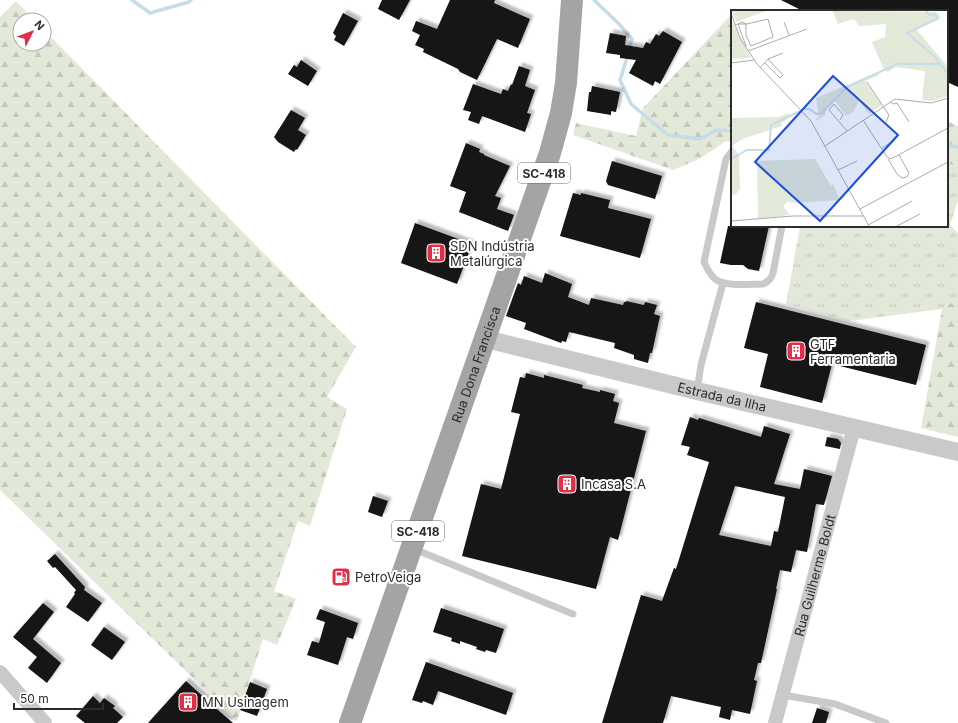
<svg xmlns="http://www.w3.org/2000/svg" width="958" height="723" font-family="Inter,sans-serif">
	<style>
		.grass { fill: url(#grass-tufts) }
		.forest { fill: url(#forest-firs) }
		.lines { fill: none; stroke-linecap: round; stroke-linejoin: round }
		.stream { stroke: #c5dde9; stroke-width: 3.5 }
		.building { fill: #131313; fill-rule: evenodd; filter: url(#shadow) }
		.service { stroke: #c9c9c9; stroke-width: 7 }
		.minor { stroke: #c9c9c9; stroke-width: 14 }
		.tertiary { stroke: #c9c9c9; stroke-width: 18 }
		.primary { stroke: #a4a4a4; stroke-width: 22 }
		.labels { text-anchor: middle; dominant-baseline: central; stroke-width: 4; stroke-linejoin: round; paint-order: stroke }
		.shield { fill: #fff; stroke: #6b6b6b; stroke-width: 1 }
		.shield-label { font-size: 12px; font-weight: bold; fill: #2c2c2c }
		.poi-label { font-size: 13px; fill: #2c2c2c; stroke: #fff; text-anchor: start }
		.street-label { font-size: 13px; fill: #2c2c2c; stroke: #fff }
		.inset-river { fill: none; stroke: #c5dde9; stroke-width: 2 }
		.inset-road { fill: none; stroke: #ababab; stroke-width: 1 }
		.view { fill: #1d4ed8; fill-opacity: 0.15; stroke: #1d4ed8; stroke-width: 2 }
		.inset-edge { fill: none; stroke: #2c2c2c; stroke-width: 2 }
	</style>
	<defs>
		<pattern id="grass-tufts" width="24" height="20" patternUnits="userSpaceOnUse"><rect width="24" height="20" fill="#e3e9d9"/><path d="M3 7l-1-3M5 7V3M7 7l1-3M15 17l-1-3M17 17v-4M19 17l1-3" fill="none" stroke="#c3c8ba"/></pattern>
		<pattern id="forest-firs" width="22" height="20" patternUnits="userSpaceOnUse"><rect width="22" height="20" fill="#e3e9d9"/><path d="M5 1l3.5 6h-7zM16 11l3.5 6h-7z" fill="#c3c8ba"/></pattern>
		<filter id="shadow"><feDropShadow dx="3.5" dy="-3.5" stdDeviation="1" flood-color="#0004"/></filter>
	</defs>
	<rect width="100%" height="100%" fill="#fff"/>
	<path class="grass" d="M947 164 958 166V200L950 225 958 233V299L942 309 849 321 786 304 800 226H947Z"/>
	<g class="forest">
		<path d="M16 1 34 20H20V44H44V30L356 347 327 397 347 409 310 526 298 521 274 591 296 599 277 645 263 639 237 721 0 490V17Z"/>
		<path d="M730 16 732 17V142L726 141 699 159 673 170 573 135 576 123 636 136 643 108Z"/>
		<path d="M947 121 958 126V166L947 164Z"/>
		<path d="M958 299V437L921 428 942 309Z"/>
	</g>
	<g class="lines">
		<g class="stream">
			<path d="M132 0 150 13 189 2 191 0"/>
			<path d="M594 0 619 24 632 39 629 49"/>
			<path d="M628 55 620 80 631 104 668 135 700 139 717 130 732 131"/>
			<path d="M947 146 958 147"/>
		</g>
	</g>
	<g class="building">
		<path d="M382 0H410L399 20 378 9Z"/>
		<path d="M450 0H495L494 3 530 19 518 48 497 39 477 80 460 72 458 69 423 52 424 49 415 45 420 35 412 31 416 21 437 29Z"/>
		<path d="M781 0H958V87L947 82V11H803Z"/>
		<path d="M343 13 358 21 344 46 334 40 336 36 333 33Z"/>
		<path d="M663 31 682 42 660 84 655 81 653 86 629 73 636 60 620 58V55L606 53 610 33 626 36 625 45 643 48 646 42 650 44 656 34 659 36Z"/>
		<path d="M301 60 317 71 308 86 288 74 294 65 297 67Z"/>
		<path d="M519 66 530 70 525 86 535 90 527 113 531 114 525 132 482 116 479 124 468 120 471 112 463 110 473 84 501 94 503 89 508 91 511 84 512 85Z"/>
		<path d="M592 86 620 92 616 112 611 111V115L587 111 589 92H591Z"/>
		<path d="M291 110 305 118 298 130 306 135 297 150 296 149 294 152 278 142 274 137Z"/>
		<path d="M466 143 480 149 479 152 484 154V155L510 166 495 196 501 198 497 209 514 215 508 231 459 212 466 192 450 186Z"/>
		<path d="M612 161 662 176 655 199 608 185 606 181Z"/>
		<path d="M573 193 581 195V193L610 200 608 208 651 219 640 258 560 236Z"/>
		<path d="M415 223 472 244 457 284 401 263Z"/>
		<path d="M728 226H769L759 271 748 269 743 265H731L720 263Z"/>
		<path d="M545 273 572 284 568 297 589 305 591 298 623 305 624 302H626V301L644 305 645 302 657 305 654 314 660 316 652 353H650L648 363 634 359V355L614 348 615 343 569 332 566 342 562 341 561 343 524 329 526 323 506 316 518 283 521 285 524 276 542 283Z"/>
		<path d="M756 302 926 345 916 385 832 364 822 403 760 387 768 354 744 348Z"/>
		<path d="M526 373 544 378V375L583 385 582 388 600 392V390L615 394 613 401 619 403 614 423 646 431 618 540 610 537 596 589 462 556 481 484 501 489 520 414 511 412 520 377 525 378Z"/>
		<path d="M690 417 698 420 699 418 761 437 764 426 790 434 774 484 800 489 804 469 832 476 824 505 816 504 807 552 796 550 791 572 780 570 776 589H777L761 663H758L754 680 757 681 750 714 732 710 730 720 719 717 721 707 671 696 663 723H602L641 595 662 601 674 568 676 569 709 462 687 455 690 447 681 445ZM735 486 785 497 778 532 774 531 771 546 719 535Z"/>
		<path d="M827 437 838 439 841 443 840 449 825 446Z"/>
		<path d="M373 496 388 501 382 517 368 512Z"/>
		<path d="M55 554 85 587 84 590 102 603 88 622 66 607 75 594 74 593 76 590 55 567 53 568 47 561Z"/>
		<path d="M43 603 54 612 33 639 61 663 47 683 28 668 37 657 13 637Z"/>
		<path d="M441 608 504 629 496 653 486 650 485 652 476 649 477 647 460 641V644L451 641 452 638 433 632Z"/>
		<path d="M320 609 358 623 353 639 347 637 338 665 307 655 312 641 319 643 325 622 316 619Z"/>
		<path d="M104 627 125 642 112 660 91 645Z"/>
		<path d="M426 662 513 693 506 715 438 691 433 705 423 701 422 703 412 700Z"/>
		<path d="M186 681 218 710 233 723H148Z"/>
		<path d="M250 682 267 689 257 716 240 710Z"/>
		<path d="M93 696 100 703 104 698 115 706 113 708 123 717 117 723H85L76 716Z"/>
		<path d="M817 708 829 712 826 723H812Z"/>
	</g>
	<g class="lines">
		<g class="service">
			<path d="M732 151 726 159 704 262C707 268 710 275 715 279 725 287 750 284 763 284 769 281 771 279 773 273L782 226"/>
			<path d="M697 391 701 365 723 283"/>
			<path d="M414 549 573 614"/>
			<path d="M783 695 835 704 886 723"/>
		</g>
		<g class="minor">
			<path d="M0 672 45 723"/>
			<path id="s1" d="M775 723 854 428"/>
		</g>
		<path class="tertiary" id="s2" d="M486 339 697 391 958 452"/>
		<path class="primary" id="s3" d="M350 723 550 153 561 113 566 83 572 0"/>
	</g>
	<defs>
		<symbol id="building-square" viewBox="-11 -11 22 22"><rect x="-9" y="-9" width="18" height="18" rx="4" fill="#e03047" stroke="#fff"/><path d="M-4-6H4V6H1V3H-1V6H-4ZM-2.5-4.3h1.7v1.8h-1.7ZM.8-4.3h1.7v1.8H.8ZM-2.5-1h1.7V.8h-1.7ZM.8-1h1.7V.8H.8Z" fill="#fff"/></symbol>
		<symbol id="fuel-square" viewBox="-11 -11 22 22"><rect x="-9" y="-9" width="18" height="18" rx="4" fill="#e03047" stroke="#fff"/><path d="M-5.5-6h7V0h2V4h1.3V-2.5L3-4.5l.8-.8L6-3V5H2.5V1h-1V6h-7ZM-4.2-4.7v3.2H.2V-4.7Z" fill="#fff"/></symbol>
	</defs>
	<g fill-rule="evenodd">
		<use href="#building-square" x="425" y="242" width="22" height="22"/>
		<use href="#building-square" x="785" y="340" width="22" height="22"/>
		<use href="#building-square" x="556" y="473" width="22" height="22"/>
		<use href="#fuel-square" x="330" y="566" width="22" height="22"/>
		<use href="#building-square" x="177" y="691" width="22" height="22"/>
	</g>
	<g class="labels">
		<g class="shield">
			<rect x="518" y="163" width="52" height="20" rx="3"/>
			<rect x="392" y="521" width="52" height="20" rx="3"/>
		</g>
		<g class="shield-label">
			<text x="544" y="173">SC-418</text>
			<text x="418" y="531">SC-418</text>
		</g>
		<g class="poi-label">
			<text x="450" y="246">SDN Indústria<tspan x="450" dy="15">Metalúrgica</tspan></text>
			<text x="810" y="344">GTF<tspan x="810" dy="15">Ferramentaria</tspan></text>
			<text x="581" y="484">Incasa S.A</text>
			<text x="355" y="577">PetroVeiga</text>
			<text x="202" y="702">MN Usinagem</text>
		</g>
		<g class="street-label">
			<text stroke="none"><textPath href="#s3" startOffset="380">Rua Dona Francisca</textPath></text>
			<text stroke="none"><textPath href="#s2" startOffset="243">Estrada da Ilha</textPath></text>
			<text stroke="none"><textPath href="#s1" startOffset="153">Rua Guilherme Boldt</textPath></text>
		</g>
	</g>
	<g transform="translate(731 10)">
		<rect width="217" height="217" fill="#fff"/>
		<path d="M0 12H2L20 48 0 49ZM118 79 130 88 122 102 115 106 104 91Z" fill="#e3e9d9"/>
		<path d="M1 1H35L5 12ZM102 1 206 2 210 8 185 19 217 57V86L201 91 191 90 194 61 164 57 157 62 153 60 141 32 154 27 155 14 128 16 123 9 107 14ZM147 62 148 65 134 71 151 95 138 104 129 92 130 88 122 85 118 79 96 98 94 105 83 112 88 106 85 88ZM57 103 60 107 50 113 51 116 11 129 1 136 8 145 9 179 5 184 0 185V108L48 107ZM84 149 100 176 102 174 109 190 61 193 57 191 52 196 59 205 27 209 26 151Z" fill="#e3e9d9"/>
		<path class="inset-river" d="M195 1 198 5 204 4 206 9 176 23 203 46 217 64M72 99H79L85 104 91 103 116 77 166 54H209M0 149 16 140H38L40 115 69 101"/>
		<path class="inset-road" d="M0 3 9 28 26 54 80 111 138 216M53 12 58 25M4 15 7 14H15L20 13 37 9 42 27 20 36 15 25V14L11 12 7 14 15 36M17 41 76 19M0 53 23 50M34 53 49 68 52 65 37 49M29 58 37 49 52 43M136 72 158 105 155 112M159 92 162 94 166 93 178 112M109 110 112 105 103 94 98 100 116 121M132 110 156 147 160 149 217 118M94 136 164 89 200 93 217 88M151 138 164 130M157 149 166 164 171 168 176 167 178 163 168 145M107 160 126 151M129 199 217 152M0 211 62 206H132M137 215 181 191M166 216 189 204"/>
		<path class="view" d="M102 66 167 125 89 211 24 152Z"/>
		<rect width="217" height="217" class="inset-edge"/>
	</g>
	<g transform="translate(32 32) rotate(48)"><circle r="19" fill="#ffffff" stroke="#ababab"/>
	<path d="M0-3L7 15L0 10L-7 15Z" fill="#e03047"/>
	<text y="-6" font-size="11" font-weight="bold" text-anchor="middle" fill="#2c2c2c">N</text>
	</g>
	<path d="M14 703v6h89v-6" fill="none" stroke="#2c2c2c" stroke-width="2"/>
	<text x="20" y="703" font-size="12" fill="#2c2c2c" stroke="#ffffff" stroke-width="3" paint-order="stroke">50 m</text>
</svg>
